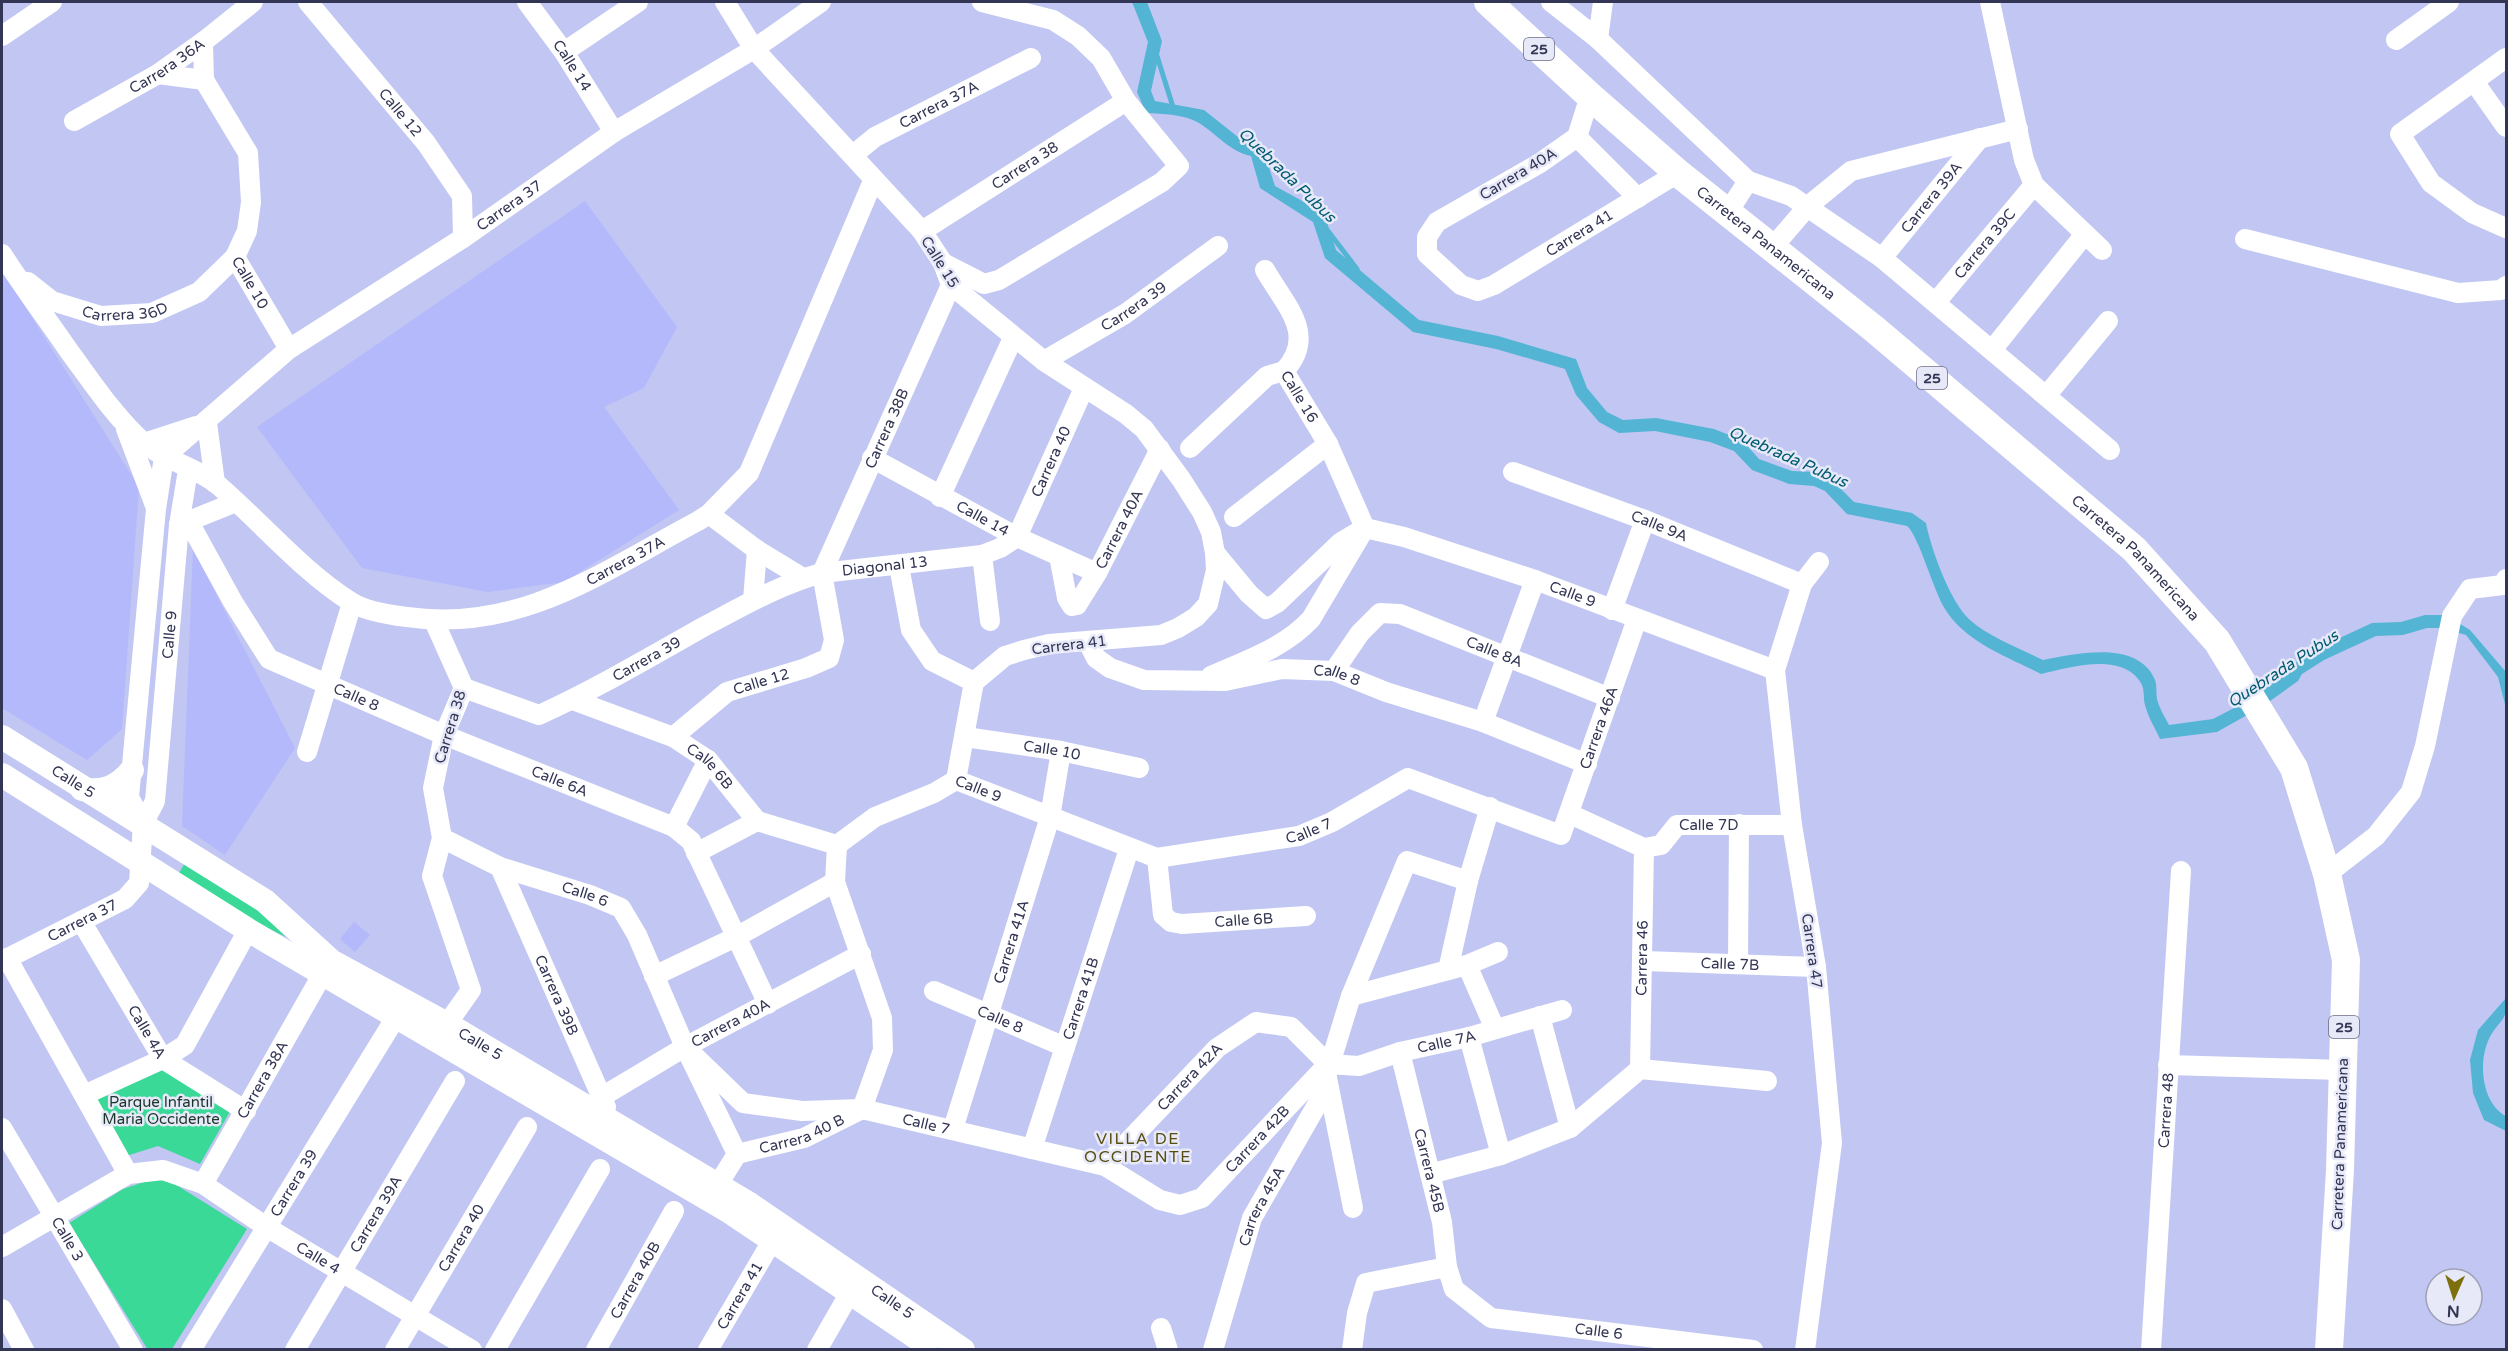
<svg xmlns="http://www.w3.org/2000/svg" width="2508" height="1351" font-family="'Varela Round',sans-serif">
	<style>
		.built { fill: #b4b9fb }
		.green { fill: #3ad998 }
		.water { fill: #53b5d3 }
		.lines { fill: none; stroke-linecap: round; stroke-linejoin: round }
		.stream { stroke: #53b5d3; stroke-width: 5 }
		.minor { stroke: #fff; stroke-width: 20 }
		.major { stroke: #fff; stroke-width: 24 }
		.highway { stroke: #fff; stroke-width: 28 }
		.labels { text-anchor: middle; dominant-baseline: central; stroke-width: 5; stroke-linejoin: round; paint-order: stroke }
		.shield { fill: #e7e9f9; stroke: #696b86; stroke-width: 1.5 }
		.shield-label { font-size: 14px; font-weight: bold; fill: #333554 }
		.street-label { font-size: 15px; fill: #333554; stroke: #e7e9f9 }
		.park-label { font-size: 15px; fill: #1b3528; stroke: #e7e9f9 }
		.water-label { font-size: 16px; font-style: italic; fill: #015b70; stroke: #e7e9f9 }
		.neighbourhood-label { font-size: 16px; letter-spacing: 1.5px; fill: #564d0e; stroke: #e7e9f9 }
	</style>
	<rect width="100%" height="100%" fill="#c1c6f3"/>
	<g class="built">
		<path d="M585 201 677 327 644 388 604 407 679 510 564 582 488 592 362 568 257 427Z"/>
		<path d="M2 270 139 487 122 729 87 760 2 708Z"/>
		<path d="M193 549 295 748 225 855 182 826Z"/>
		<path d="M354 922 370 935 355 952 340 939Z"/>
	</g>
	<g class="green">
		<path d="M186 861 247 898 286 937 236 913 176 878Z"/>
		<path d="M163 1070 232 1108 200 1164 158 1146 123 1157 93 1096Z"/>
		<path d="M162 1176 247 1229 172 1349 148 1350 69 1223 123 1189Z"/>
	</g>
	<g class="water">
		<path d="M1132 2H1147L1162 41 1151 91 1155 101 1204 110 1243 141 1262 146 1275 186 1324 213 1336 250 1419 320 1498 336 1572 358 1576 359 1587 388 1607 412 1623 420 1656 418 1714 429 1742 440 1759 459 1792 471 1817 472 1833 481 1854 502 1912 513 1926 523C1931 549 1950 602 1970 620 1989 637 2019 648 2043 660 2075 654 2138 639 2155 680 2157 685 2156 693 2157 699 2159 708 2165 717 2169 725L2213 719 2253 698 2288 672 2292 665 2318 648 2372 623 2401 622 2425 615H2446L2470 630 2506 672V708L2498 677 2466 635 2441 628H2427L2403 635 2376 636 2324 660 2302 674 2298 681 2263 706 2217 732 2160 739C2155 728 2148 717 2145 705 2143 698 2145 690 2141 683 2121 651 2069 668 2041 674 2008 657 1965 642 1945 609 1934 592 1918 534 1907 526L1847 514 1825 491 1814 486 1789 484 1752 470 1734 451 1710 442 1655 431 1619 433 1599 422 1576 395 1565 369 1496 349 1413 332 1325 258 1313 222 1260 188 1251 156C1229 151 1218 135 1199 123 1184 114 1163 114 1146 113L1137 92 1148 42Z"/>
		<path d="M2506 998C2507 1022 2502 1017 2491 1035 2477 1059 2481 1103 2506 1116V1131L2484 1120 2473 1093 2470 1060 2478 1030Z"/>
	</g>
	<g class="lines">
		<g class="stream">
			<path d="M1157 56 1173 107"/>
			<path d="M1328 231 1357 269"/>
		</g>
		<g class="minor">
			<path id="s1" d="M308 2 426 143 462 196 463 238"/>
			<path id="s2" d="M527 2 564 52 614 132"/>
			<path d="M725 2 754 49 922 231 943 263 951 285 1044 361 1126 414 1144 429 1181 479 1202 512 1211 532 1215 553 1216 570 1208 604 1196 617 1178 628 1161 635 1049 644 1024 650 1005 656 974 682 956 780"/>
			<path d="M1551 2 1598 39 1748 181 1728 212"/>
			<path d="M1990 2 2024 160 2034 185 2102 250"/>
			<path d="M2 36 52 2"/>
			<path d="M1598 39 1603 2"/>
			<path d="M2396 40 2449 2"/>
			<path id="s3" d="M203 42 204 80 248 153 251 202 247 231 235 257 289 349"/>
			<path d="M564 52 638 2"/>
			<path d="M2506 58 2400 134 2431 183 2472 213 2506 228"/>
			<path d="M158 74 204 80"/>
			<path d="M2475 83 2506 127"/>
			<path id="s4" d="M1590 96 1577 137 1540 163 1437 222 1427 237V254L1461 285 1478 291 1494 285 1678 173"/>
			<path id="s5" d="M74 121 158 74 203 42 253 2"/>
			<path d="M1577 137 1638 198"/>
			<path id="s6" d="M853 155 875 137 1031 58"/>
			<path d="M1748 181 1791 196 1882 258 2110 450"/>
			<path id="s7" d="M922 231 1126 101"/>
			<path d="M2245 239 2458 293 2501 290 2506 286"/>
			<path d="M1772 248 1808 206 1851 171 2018 129"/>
			<path id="s8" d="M2 254C23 287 47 319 69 351 92 382 114 416 143 442 165 461 196 467 218 485 262 523 301 570 351 602 365 611 390 615 407 617 520 633 602 572 698 521L709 514 749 473 873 181"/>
			<path id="s9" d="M1882 258 1980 138"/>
			<path d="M943 263 984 284 999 280 1162 182 1179 166 1126 101 1101 58 1078 36 1053 20 982 2"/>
			<path d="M1265 270C1285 305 1318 335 1284 371"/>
			<path id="s10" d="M28 282 52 301 101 316 152 313 199 292 235 257"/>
			<path id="s11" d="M1936 302 2034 185"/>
			<path d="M1992 350 2085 234"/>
			<path id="s12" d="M1044 361 1125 314 1218 246"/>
			<path id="s13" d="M1284 371 1328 444 1365 528"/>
			<path d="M2046 396 2108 321"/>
			<path d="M207 423 215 483"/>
			<path d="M126 429 156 508"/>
			<path d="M144 443 196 426"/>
			<path d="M1190 448 1267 376 1284 371"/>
			<path id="s14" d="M164 457 289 349 463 238 614 132 754 49 821 2"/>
			<path id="s15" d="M872 458 1017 537 1097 573"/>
			<path id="s16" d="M1513 472 1645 520 1802 584"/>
			<path d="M940 497 1013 338"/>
			<path d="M709 514 757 550 803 578"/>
			<path d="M1234 517 1328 444"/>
			<path id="s17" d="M189 522 233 602 269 659 444 735 674 827"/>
			<path d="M179 525 236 502"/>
			<path id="s18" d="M1365 528 1404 537 1535 580 1775 670"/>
			<path d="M1215 553 1249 594 1266 609 1277 603 1341 542 1363 529"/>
			<path d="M982 555 990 621"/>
			<path id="s19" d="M1059 556 1067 598 1072 606 1077 605 1097 573 1160 449"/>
			<path d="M899 566 911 630 932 661 974 682"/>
			<path d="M753 600 757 550"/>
			<path d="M1612 610 1645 520"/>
			<path d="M434 621 464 688 444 735 433 788 442 838 432 876 471 990 447 1024"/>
			<path id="s20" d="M1088 642 1096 658 1110 668 1144 680 1225 681 1282 669 1334 671 1386 692 1483 722 1587 764"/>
			<path id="s21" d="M1334 671 1360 633 1380 613 1400 614 1610 698"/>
			<path d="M1211 676C1247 660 1284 648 1311 619L1365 528"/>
			<path id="s22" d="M464 688 539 715C596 689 650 657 705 626 743 606 781 584 822 573L982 555 1000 548 1017 537 1084 388"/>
			<path id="s23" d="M573 700 673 737 708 760 757 821 837 845"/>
			<path d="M1483 722 1535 580"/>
			<path id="s24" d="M673 737 727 692 806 668 829 658 834 640 822 573 951 285"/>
			<path id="s25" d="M965 737 1061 751 1139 768"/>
			<path d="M307 752 352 603"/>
			<path d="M708 760 674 827 691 841 768 1004"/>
			<path id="s26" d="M956 780 1157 858 1299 836 1332 822 1408 778 1561 835 1637 619"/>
			<path id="s27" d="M1570 814 1644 848 1661 845 1677 825H1792"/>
			<path d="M143 824 129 797 156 509 164 457"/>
			<path id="s28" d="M442 838 500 867 590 895 621 908 637 935 685 1047 737 1154 717 1186"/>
			<path d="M837 845 875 817 934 793 956 780"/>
			<path d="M696 853 757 821"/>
			<path id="s29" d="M1157 858 1163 915 1171 922 1182 924 1306 916"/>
			<path id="s30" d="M500 867 606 1107"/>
			<path d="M2327 874 2376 836 2411 792 2425 746 2452 616 2470 589 2503 585 2506 579"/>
			<path id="s31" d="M81 921 163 1059 246 1111"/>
			<path d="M7 958 128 1174"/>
			<path id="s32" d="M2 961 125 899 139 883 143 824 155 801 179 525 188 470"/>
			<path id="s33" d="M1644 961 1816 967"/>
			<path d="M1738 964 1739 824"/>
			<path d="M1467 965 1495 1029"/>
			<path d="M1448 970 1468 881 1490 807"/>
			<path d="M654 976 736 937 835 882"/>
			<path id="s34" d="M934 991 1065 1047"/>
			<path d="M1351 996 1467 965 1498 952"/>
			<path d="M1540 1016 1570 1128"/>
			<path d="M1469 1037 1501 1155"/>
			<path id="s35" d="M685 1047 743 1103 802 1111 862 1109 1105 1166 1160 1200 1180 1205 1202 1198 1328 1064"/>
			<path id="s36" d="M1400 1052 1442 1222 1447 1267 1454 1289 1491 1318 1753 1350"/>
			<path id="s37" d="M1328 1064 1359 1066 1400 1052 1469 1037 1562 1010"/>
			<path d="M2168 1065 2343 1070"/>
			<path id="s38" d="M1640 1069 1644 848"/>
			<path d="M1640 1069 1767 1081"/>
			<path d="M1327 1078 1353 1208"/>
			<path d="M84 1095 163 1059 185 1045 248 930"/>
			<path id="s39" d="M603 1096 685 1047 861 954"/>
			<path id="s40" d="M2 1128 133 1350"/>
			<path id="s41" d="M953 1129 1050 817 1061 751"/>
			<path id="s42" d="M1032 1149 1129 849"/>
			<path id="s43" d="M737 1154 804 1138 862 1109 883 1050 882 1018 835 882 837 845"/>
			<path id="s44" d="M1105 1166 1217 1048 1256 1022 1291 1027 1328 1064"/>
			<path d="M1430 1174 1501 1155 1570 1128 1640 1069"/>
			<path id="s45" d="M203 1184 322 975"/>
			<path id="s46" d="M2 1247 128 1174 163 1170 203 1184 268 1228 472 1350"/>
			<path d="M2 1309 24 1350"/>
			<path d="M1161 1328 1168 1350"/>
			<path id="s47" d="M191 1350 396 1017"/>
			<path id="s48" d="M295 1350 455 1081"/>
			<path id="s49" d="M395 1350 527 1127"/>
			<path d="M495 1350 600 1169"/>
			<path id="s50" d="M596 1350 674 1211"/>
			<path id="s51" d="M708 1350 772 1241"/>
			<path d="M817 1350 844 1303"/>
			<path id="s52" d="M1213 1350 1252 1218 1318 1103 1351 996 1407 861 1468 881"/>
			<path d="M1352 1350 1357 1313 1366 1283 1447 1267"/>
			<path d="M1805 1350 1832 1143 1816 967 1792 825 1775 670 1802 584 1819 562"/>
			<path id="s53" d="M2151 1350 2181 871"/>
		</g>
		<g class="major">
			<path id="s54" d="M2 737 265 901 331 961 447 1024 748 1203 963 1350"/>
			<path d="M2 775 248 930 730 1212 926 1344"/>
			<path d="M82 789C104 793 118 787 132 770"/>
		</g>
		<path class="highway" id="s55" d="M1488 2 1590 96 1678 173 1873 328 2134 549 2217 641 2294 768 2327 874 2346 960 2340 1170 2329 1350"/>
	</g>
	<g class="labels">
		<g class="shield">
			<rect x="1524" y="38" width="30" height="22" rx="4.5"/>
			<rect x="1917" y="367" width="30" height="22" rx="4.5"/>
			<rect x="2329" y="1016" width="30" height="22" rx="4.5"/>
		</g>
		<g class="shield-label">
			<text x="1539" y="49">25</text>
			<text x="1932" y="378">25</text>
			<text x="2344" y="1027">25</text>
		</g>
		<g class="street-label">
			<text stroke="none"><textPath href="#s5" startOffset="108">Carrera 36A</textPath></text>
			<text stroke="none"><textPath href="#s2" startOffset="78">Calle 14</textPath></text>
			<text stroke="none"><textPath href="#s6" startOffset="100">Carrera 37A</textPath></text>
			<text stroke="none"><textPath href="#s1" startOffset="144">Calle 12</textPath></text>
			<text stroke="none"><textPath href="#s7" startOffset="122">Carrera 38</textPath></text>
			<text transform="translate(1518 174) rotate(-31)">Carrera 40A</text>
			<text stroke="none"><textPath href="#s9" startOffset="78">Carrera 39A</textPath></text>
			<text stroke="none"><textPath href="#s14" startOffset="428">Carrera 37</textPath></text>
			<text stroke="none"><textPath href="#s4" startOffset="423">Carrera 41</textPath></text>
			<text stroke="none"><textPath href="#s55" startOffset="368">Carretera Panamericana</textPath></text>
			<text stroke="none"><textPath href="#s11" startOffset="76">Carrera 39C</textPath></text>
			<text transform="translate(940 262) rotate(58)">Calle 15</text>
			<text stroke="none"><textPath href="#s3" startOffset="260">Calle 10</textPath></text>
			<text stroke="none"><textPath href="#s10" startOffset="106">Carrera 36D</textPath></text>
			<text stroke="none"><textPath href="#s12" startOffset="105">Carrera 39</textPath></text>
			<text stroke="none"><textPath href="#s13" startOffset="30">Calle 16</textPath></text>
			<text stroke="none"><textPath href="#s24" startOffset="423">Carrera 38B</textPath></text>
			<text stroke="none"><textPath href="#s22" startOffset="680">Carrera 40</textPath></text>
			<text stroke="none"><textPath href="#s15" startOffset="126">Calle 14</textPath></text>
			<text stroke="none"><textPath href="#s16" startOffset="156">Calle 9A</textPath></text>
			<text stroke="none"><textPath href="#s19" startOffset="144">Carrera 40A</textPath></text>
			<text stroke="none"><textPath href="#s55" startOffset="854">Carretera Panamericana</textPath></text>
			<text stroke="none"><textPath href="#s8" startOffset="788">Carrera 37A</textPath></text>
			<text stroke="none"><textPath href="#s22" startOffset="460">Diagonal 13</textPath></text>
			<text stroke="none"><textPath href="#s18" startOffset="218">Calle 9</textPath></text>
			<text stroke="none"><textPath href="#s32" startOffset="411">Calle 9</textPath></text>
			<text transform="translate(1069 645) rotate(-7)">Carrera 41</text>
			<text stroke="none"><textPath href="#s21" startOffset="196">Calle 8A</textPath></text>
			<text stroke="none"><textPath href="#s22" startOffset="201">Carrera 39</textPath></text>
			<text stroke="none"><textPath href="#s20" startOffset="266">Calle 8</textPath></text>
			<text stroke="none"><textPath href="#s24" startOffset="106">Calle 12</textPath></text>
			<text stroke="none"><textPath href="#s17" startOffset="254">Calle 8</textPath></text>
			<text transform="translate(450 727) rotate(-73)">Carrera 38</text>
			<text stroke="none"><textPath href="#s26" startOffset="760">Carrera 46A</textPath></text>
			<text stroke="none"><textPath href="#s25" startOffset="88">Calle 10</textPath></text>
			<text stroke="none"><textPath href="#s23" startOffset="154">Calle 6B</textPath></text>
			<text stroke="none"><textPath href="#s17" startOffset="474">Calle 6A</textPath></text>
			<text stroke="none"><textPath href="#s54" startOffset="84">Calle 5</textPath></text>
			<text stroke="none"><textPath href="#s26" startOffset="24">Calle 9</textPath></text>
			<text stroke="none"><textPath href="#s27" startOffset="156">Calle 7D</textPath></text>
			<text stroke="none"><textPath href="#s26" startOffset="370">Calle 7</textPath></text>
			<text stroke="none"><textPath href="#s28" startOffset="154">Calle 6</textPath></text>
			<text stroke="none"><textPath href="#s32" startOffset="90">Carrera 37</textPath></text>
			<text stroke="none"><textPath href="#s29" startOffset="141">Calle 6B</textPath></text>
			<text stroke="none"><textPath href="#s41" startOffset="196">Carrera 41A</textPath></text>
			<text transform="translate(1812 951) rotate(82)">Carrera 47</text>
			<text stroke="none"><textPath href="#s38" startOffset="111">Carrera 46</textPath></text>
			<text stroke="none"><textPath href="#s33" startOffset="86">Calle 7B</textPath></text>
			<text stroke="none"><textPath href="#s30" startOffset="140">Carrera 39B</textPath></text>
			<text stroke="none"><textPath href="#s42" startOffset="158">Carrera 41B</textPath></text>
			<text stroke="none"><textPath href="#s34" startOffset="72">Calle 8</textPath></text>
			<text stroke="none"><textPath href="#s39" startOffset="147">Carrera 40A</textPath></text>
			<text stroke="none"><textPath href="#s31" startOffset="129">Calle 4A</textPath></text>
			<text stroke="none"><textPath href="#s37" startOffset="122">Calle 7A</textPath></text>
			<text stroke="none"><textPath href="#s54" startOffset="570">Calle 5</textPath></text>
			<text stroke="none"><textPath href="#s44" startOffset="123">Carrera 42A</textPath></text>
			<text stroke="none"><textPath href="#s45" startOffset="120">Carrera 38A</textPath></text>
			<text stroke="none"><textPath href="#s53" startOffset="240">Carrera 48</textPath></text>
			<text stroke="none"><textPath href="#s35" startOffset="266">Calle 7</textPath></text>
			<text stroke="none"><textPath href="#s43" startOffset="68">Carrera 40 B</textPath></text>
			<text stroke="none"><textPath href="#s35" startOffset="639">Carrera 42B</textPath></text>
			<text transform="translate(2340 1144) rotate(-88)">Carretera Panamericana</text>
			<text stroke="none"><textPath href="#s36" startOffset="122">Carrera 45B</textPath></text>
			<text stroke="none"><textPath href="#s47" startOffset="196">Carrera 39</textPath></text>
			<text stroke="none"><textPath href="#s52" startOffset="152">Carrera 45A</textPath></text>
			<text stroke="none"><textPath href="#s48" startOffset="158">Carrera 39A</textPath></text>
			<text stroke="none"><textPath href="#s49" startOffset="130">Carrera 40</textPath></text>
			<text stroke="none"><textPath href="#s40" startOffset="129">Calle 3</textPath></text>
			<text stroke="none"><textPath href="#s46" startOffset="360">Calle 4</textPath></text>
			<text stroke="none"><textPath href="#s50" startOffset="80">Carrera 40B</textPath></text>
			<text stroke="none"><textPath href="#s51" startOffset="63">Carrera 41</textPath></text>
			<text stroke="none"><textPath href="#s54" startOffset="1056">Calle 5</textPath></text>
			<text stroke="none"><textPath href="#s36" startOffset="399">Calle 6</textPath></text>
		</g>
		<g class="park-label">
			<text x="161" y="1102">Parque Infantil<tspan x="161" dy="17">Maria Occidente</tspan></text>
		</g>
		<g class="water-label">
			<text transform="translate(1287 175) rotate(44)">Quebrada Pubus</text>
			<text transform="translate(1788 457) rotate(24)">Quebrada Pubus</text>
			<text transform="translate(2283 669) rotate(-33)">Quebrada Pubus</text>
		</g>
		<g class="neighbourhood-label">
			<text x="1138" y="1139">VILLA DE<tspan x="1138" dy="18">OCCIDENTE</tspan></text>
		</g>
	</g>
	<rect width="2508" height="1351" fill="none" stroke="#333554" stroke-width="6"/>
	<g transform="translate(2454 1297) rotate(183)"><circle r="28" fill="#e7e9f9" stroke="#9fa1b7" stroke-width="1.5"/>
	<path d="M0-4.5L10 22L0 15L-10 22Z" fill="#7c6f0c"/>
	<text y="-9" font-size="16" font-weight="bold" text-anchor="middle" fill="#333554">N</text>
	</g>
</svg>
